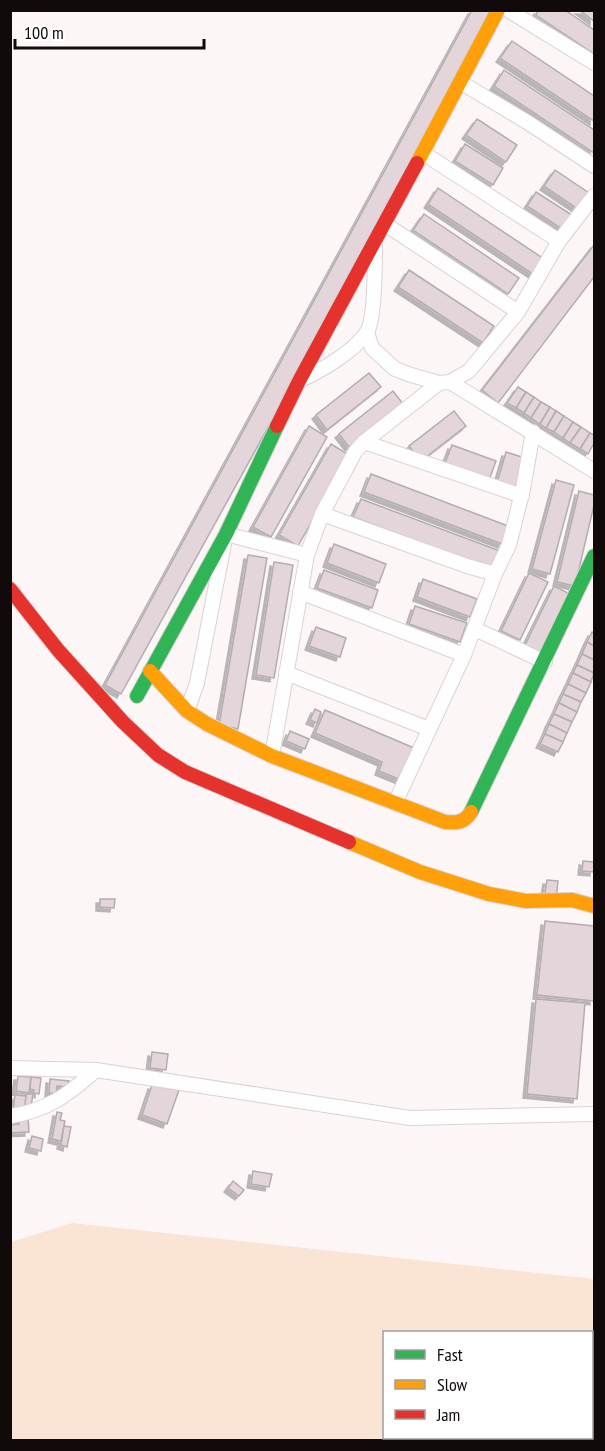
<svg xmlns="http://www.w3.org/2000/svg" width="605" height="1451" font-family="'PT Sans Narrow',sans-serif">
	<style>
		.green { fill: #fae4d3; fill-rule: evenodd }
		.building { fill: #e4d5da; stroke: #b3adaf; stroke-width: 1.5; filter: url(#shadow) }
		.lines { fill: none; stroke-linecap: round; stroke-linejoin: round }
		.street-casing { stroke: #dad2d3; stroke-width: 16 }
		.fast-casing { stroke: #dad2d3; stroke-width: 16 }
		.slow-casing { stroke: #dad2d3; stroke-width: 16 }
		.jam-casing { stroke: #dad2d3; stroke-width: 16 }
		.street { stroke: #fffefe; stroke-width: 14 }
		.fast { stroke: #30b455; stroke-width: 14 }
		.slow { stroke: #ff9f0a; stroke-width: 14 }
		.jam { stroke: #e5322d; stroke-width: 14 }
	</style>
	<defs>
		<filter id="shadow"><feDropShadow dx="-4" dy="4" stdDeviation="0" flood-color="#0004"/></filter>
	</defs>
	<rect width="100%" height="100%" fill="#fcf6f7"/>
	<path class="green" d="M72 1223 594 1279V1440H11V1242ZM384 1332H592V1438H384Z"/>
	<g class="building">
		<path d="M472 10H493L362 257 121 694 105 685Z"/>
		<path d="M538 10H565L594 30V54L536 15Z"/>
		<path d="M579 10H594V21Z"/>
		<path d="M512 41 594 96V121L500 58Z"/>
		<path d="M504 70 594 130V153L494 86Z"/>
		<path d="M477 119 517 145 506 162 466 135Z"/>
		<path d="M465 144 503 168 493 185 455 161Z"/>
		<path d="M555 170 592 195 581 211 544 186Z"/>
		<path d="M438 188 544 259 533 274 428 204Z"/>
		<path d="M536 192 575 217 565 231 527 206Z"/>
		<path d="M424 214 519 278 508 294 413 230Z"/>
		<path d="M594 245V277L498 403 482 390Z"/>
		<path d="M409 270 494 326 483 343 398 287Z"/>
		<path d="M369 373 381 387 327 430 316 415Z"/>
		<path d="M518 387 526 392 516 408 507 403Z"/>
		<path d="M393 391 404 405 349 447 339 434Z"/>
		<path d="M526 392 534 397 524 413 516 408Z"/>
		<path d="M534 397 541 402 531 418 524 413Z"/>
		<path d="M541 402 550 407 540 424 531 418Z"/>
		<path d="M550 407 556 411 546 428 540 424Z"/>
		<path d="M454 411 466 426 421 461 409 446Z"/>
		<path d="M556 411 564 416 554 432 546 428Z"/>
		<path d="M564 416 573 422 563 438 554 432Z"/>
		<path d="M573 422 581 427 570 443 563 438Z"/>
		<path d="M309 426 327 437 271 537 253 527Z"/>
		<path d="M581 427 590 433 580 449 570 443Z"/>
		<path d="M590 433 594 435V443L588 454 580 449Z"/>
		<path d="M331 444 349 455 298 546 279 535Z"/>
		<path d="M452 445 496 461 489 480 445 463Z"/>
		<path d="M506 452 525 458 515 492 496 486Z"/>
		<path d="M371 474 508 526 502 544 364 492Z"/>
		<path d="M556 480 574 485 550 574 532 569Z"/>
		<path d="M579 491 594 495V505L575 586 557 582Z"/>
		<path d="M361 499 500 551 493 570 353 517Z"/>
		<path d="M334 544 386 564 379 583 327 563Z"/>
		<path d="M248 555 267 558 238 729 219 725Z"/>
		<path d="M274 562 293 565 274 678 256 675Z"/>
		<path d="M324 570 378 590 372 608 317 588Z"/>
		<path d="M529 573 548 582 520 640 501 631Z"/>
		<path d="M423 579 477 599 470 617 417 597Z"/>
		<path d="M554 586 570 594 542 653 525 645Z"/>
		<path d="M415 606 467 623 460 642 409 624Z"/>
		<path d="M316 627 346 638 340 657 309 646Z"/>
		<path d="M592 632 594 633V646L587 642Z"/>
		<path d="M587 642 594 646V660L582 654Z"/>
		<path d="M582 654 594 660V673L577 665Z"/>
		<path d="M577 665 594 673 591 682 573 673Z"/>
		<path d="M573 673 591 682 586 693 568 684Z"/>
		<path d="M568 684 586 693 581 702 563 694Z"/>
		<path d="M563 694 581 702 577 712 559 703Z"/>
		<path d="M559 703 577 712 572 722 554 714Z"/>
		<path d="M315 709 321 712 317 723 310 720Z"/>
		<path d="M325 710 414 748 401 780 379 771 382 762 315 733Z"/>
		<path d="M554 714 572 722 567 733 549 724Z"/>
		<path d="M549 724 567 733 563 742 545 734Z"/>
		<path d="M290 731 309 739 305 749 286 741Z"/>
		<path d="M545 734 563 742 558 752 540 744Z"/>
		<path d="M583 861 594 862V872L582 871Z"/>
		<path d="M547 880 558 881 556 899 544 898Z"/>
		<path d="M100 899H115L114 908 100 907Z"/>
		<path d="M545 921 594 926V1001L537 995Z"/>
		<path d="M536 999 585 1003 577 1099 527 1094Z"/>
		<path d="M152 1052 168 1054 166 1070 150 1068Z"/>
		<path d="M18 1076 31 1077 29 1093 16 1091Z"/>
		<path d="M31 1077 41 1078 39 1094 33 1093 34 1090 30 1089Z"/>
		<path d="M50 1079 69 1081 68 1087 57 1086 56 1094 49 1093Z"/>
		<path d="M152 1085 179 1090 167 1124 142 1115Z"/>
		<path d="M26 1094H33L31 1107 24 1106Z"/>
		<path d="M15 1095 26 1096 24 1112 13 1111Z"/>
		<path d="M57 1112 62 1113 60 1120 65 1121 61 1141 52 1139Z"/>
		<path d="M28 1117 29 1132 10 1133V1125L19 1124V1118Z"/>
		<path d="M64 1126 71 1127 67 1147 61 1145Z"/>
		<path d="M32 1136 43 1139 41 1151 29 1148Z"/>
		<path d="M253 1171 272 1174 269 1187 251 1184Z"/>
		<path d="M233 1181 244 1190 239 1196 228 1188Z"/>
	</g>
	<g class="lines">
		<defs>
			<g id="street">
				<path d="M508 10 594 63"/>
				<path d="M460 82 527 122 594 166"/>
				<path d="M423 153 559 241"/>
				<path d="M385 224 518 312"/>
				<path d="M367 333 372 348 395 369 411 375 439 383 450 382 469 371 518 312 559 241 594 196"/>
				<path d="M299 381C320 371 354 352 367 332 375 320 375 261 375 245"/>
				<path d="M450 382 594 471"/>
				<path d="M364 442 522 496"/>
				<path d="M322 514 467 566 495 574"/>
				<path d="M300 592 464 655"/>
				<path d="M475 629 545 662"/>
				<path d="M286 673 429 729"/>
				<path d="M187 711 197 683 226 534 307 555"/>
				<path d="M272 756 307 555 322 514 355 452 364 442 439 383"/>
				<path d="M395 803 464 655 495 574 509 545 523 489 533 432"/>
				<path d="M10 1068 96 1070 410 1118 594 1114"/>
				<path d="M10 1116C47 1111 69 1094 96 1070"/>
			</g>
			<g id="fast">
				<path d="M137 696 226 534 277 426"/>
				<path d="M471 812 594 556"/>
			</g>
			<g id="slow">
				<path d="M417 163 498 10"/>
				<path d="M150 671 187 711 207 724 272 756 445 822C457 823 464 823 471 812"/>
				<path d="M349 842 420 872 489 894 526 901 572 900 594 906"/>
			</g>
			<g id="jam">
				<path d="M277 426 299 381 417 163"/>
				<path d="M10 589 58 650 123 722 158 755 185 772 349 842"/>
			</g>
		</defs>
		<use href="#street" class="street-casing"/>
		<use href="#fast" class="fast-casing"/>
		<use href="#slow" class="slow-casing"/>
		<use href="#jam" class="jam-casing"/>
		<use href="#street" class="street"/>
		<use href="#fast" class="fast"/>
		<use href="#slow" class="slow"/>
		<use href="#jam" class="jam"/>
	</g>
	<rect width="605" height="1451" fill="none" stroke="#110a0a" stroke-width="24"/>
	<rect x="383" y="1331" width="210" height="108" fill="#ffffff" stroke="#a09d9d" stroke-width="1.5"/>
	<rect x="395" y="1350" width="30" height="9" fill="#30b455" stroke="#a09d9d" stroke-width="1.5"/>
	<text x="437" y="1361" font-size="18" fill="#110a0a">Fast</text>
	<rect x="395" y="1380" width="30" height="9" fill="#ff9f0a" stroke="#a09d9d" stroke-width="1.5"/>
	<text x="437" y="1391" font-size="18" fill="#110a0a">Slow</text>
	<rect x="395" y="1410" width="30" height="9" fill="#e5322d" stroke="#a09d9d" stroke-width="1.5"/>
	<text x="437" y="1421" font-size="18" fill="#110a0a">Jam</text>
	<path d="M15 39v9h189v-9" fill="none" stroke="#110a0a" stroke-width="3"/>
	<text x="24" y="39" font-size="18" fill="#110a0a" stroke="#ffffff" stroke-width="4.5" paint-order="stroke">100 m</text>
</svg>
